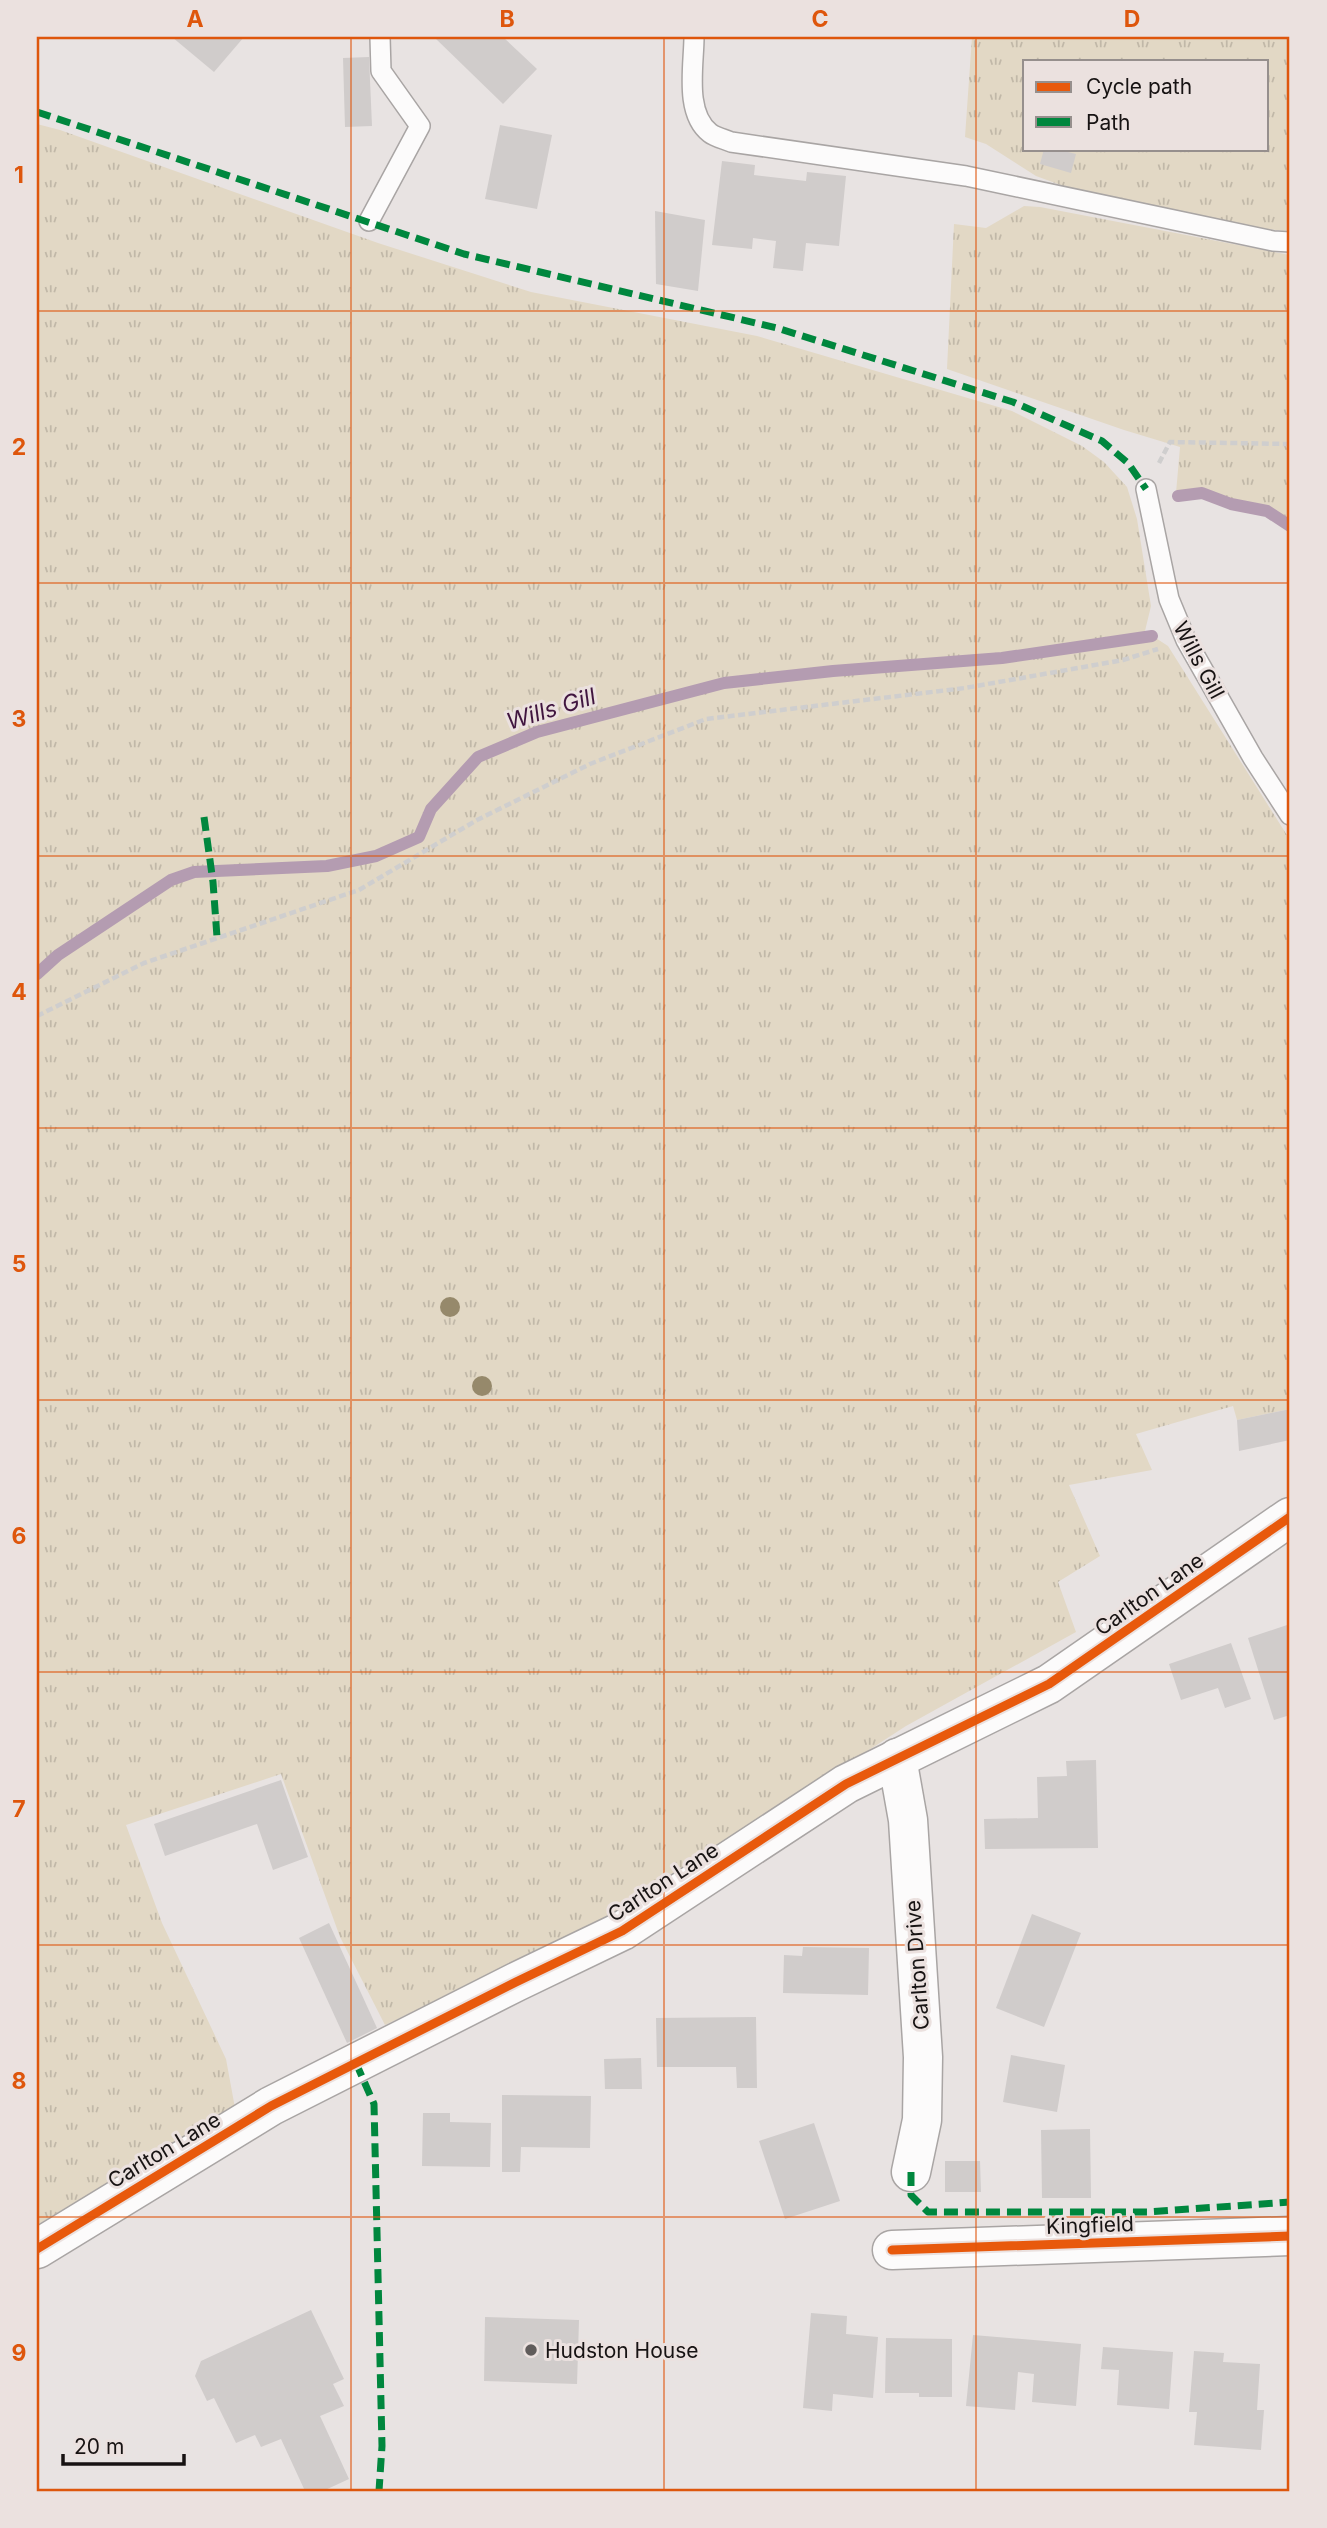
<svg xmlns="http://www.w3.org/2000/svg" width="1327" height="2528" font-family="Inter,sans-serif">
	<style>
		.grass { fill: url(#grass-tufts); fill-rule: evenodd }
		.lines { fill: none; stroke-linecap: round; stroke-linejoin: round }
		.stream { stroke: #b49cb1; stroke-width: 12 }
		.building { fill: #d0cccb }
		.service-casing { stroke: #a9a5a4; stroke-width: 22 }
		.minor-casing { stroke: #a9a5a4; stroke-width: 41 }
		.path { stroke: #cfcece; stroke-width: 4.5; stroke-dasharray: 7 3.5; stroke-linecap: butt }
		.service { stroke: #fcfbfb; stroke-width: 19 }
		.minor { stroke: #fcfbfb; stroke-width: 38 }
		.quiet { stroke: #00873e; stroke-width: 7; stroke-dasharray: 14 7; stroke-linecap: butt }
		.cycleway-casing { stroke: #ebe1df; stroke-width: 13 }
		.cycleway { stroke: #e8590c; stroke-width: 9 }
		.tree { fill: #96896b }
		.grid { fill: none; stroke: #de560c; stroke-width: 2; stroke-opacity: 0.55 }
		.poi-dot { fill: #605c5b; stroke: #ebe1df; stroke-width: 2.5 }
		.labels { text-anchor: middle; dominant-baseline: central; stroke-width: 6; stroke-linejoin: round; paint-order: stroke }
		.street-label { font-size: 21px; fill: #171313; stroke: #ebe1df }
		.poi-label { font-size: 21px; fill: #171313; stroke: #ebe1df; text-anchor: start }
		.water-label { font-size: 23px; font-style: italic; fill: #40153f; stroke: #ebe1df }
		.neatline { fill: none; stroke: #de560c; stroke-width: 2.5 }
		.grid-label { font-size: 23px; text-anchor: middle; font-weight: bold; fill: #de560c }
	</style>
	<defs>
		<pattern id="grass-tufts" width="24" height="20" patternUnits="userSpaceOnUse" patternTransform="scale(1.75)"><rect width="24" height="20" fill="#e2d8c5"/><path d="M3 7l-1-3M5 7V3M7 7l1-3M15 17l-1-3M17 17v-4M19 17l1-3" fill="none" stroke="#c1b8a8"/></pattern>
	</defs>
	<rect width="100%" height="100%" fill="#e8e3e2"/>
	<g class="grass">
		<path d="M972 37H1290V231L1250 228 1066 187 1036 176 986 144 965 137ZM1024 61H1266V149H1024Z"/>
		<path d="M37 124 60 130 378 243 531 292 757 336 1012 411 1082 446 1104 462 1127 487 1137 519 1151 606 1145 631 1168 646 1290 840V1409L1237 1420 1233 1406 1136 1434 1152 1470 1069 1485 1100 1556 1058 1582 1076 1632 906 1726 705 1856 614 1917 385 2025 340 1937 281 1774 126 1825 162 1923 226 2059 235 2108 37 2225Z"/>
		<path d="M1024 206 1040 207 1290 255V519L1278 512 1231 500 1200 488 1176 493 1180 447 1124 430 947 369 954 224 986 228Z"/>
	</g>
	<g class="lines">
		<g class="stream">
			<path d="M1178 496 1202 493 1231 504 1267 511 1290 526"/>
			<path d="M37 974 58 955 171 880 194 872 327 866 376 856 419 837 431 809 478 757 537 732 724 683 833 671 1002 658 1152 636"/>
		</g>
	</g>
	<g class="building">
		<path d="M172 37H244L214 72Z"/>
		<path d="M434 37H503L537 69 503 104Z"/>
		<path d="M369 57 372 126 345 127 343 58Z"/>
		<path d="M500 125 552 135 537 209 485 199Z"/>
		<path d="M1044 149H1056L1076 154 1071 173 1040 164Z"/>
		<path d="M722 161 755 165 754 175 806 181 807 172 846 176 839 246 806 243 803 271 773 268 776 241 753 238 752 249 712 245Z"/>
		<path d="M655 211 705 220 698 291 656 284Z"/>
		<path d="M1290 1409V1440L1239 1451 1237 1420Z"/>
		<path d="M1290 1624V1715L1274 1720 1248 1638Z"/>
		<path d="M1231 1643 1251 1699 1225 1708 1218 1688 1181 1700 1169 1664Z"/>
		<path d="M1096 1760 1098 1848 985 1849 984 1819 1038 1818 1037 1777 1067 1776 1066 1761Z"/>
		<path d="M281 1780 308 1857 273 1870 257 1824 165 1856 154 1824Z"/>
		<path d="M1032 1914 1081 1933 1044 2027 996 2008Z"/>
		<path d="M329 1923 377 2028 347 2043 299 1938Z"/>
		<path d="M803 1947 869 1948 868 1995 783 1993 784 1955 802 1956Z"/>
		<path d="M756 2017 757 2088H737L736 2067H657L656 2018Z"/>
		<path d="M1011 2055 1065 2065 1057 2112 1003 2102Z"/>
		<path d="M641 2058 642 2089H605L604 2059Z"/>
		<path d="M502 2095 591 2096 590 2148 521 2147 520 2172H502Z"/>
		<path d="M423 2113H450V2122L491 2123 490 2167 422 2166Z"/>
		<path d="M814 2123 840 2201 785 2219 759 2141Z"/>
		<path d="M1090 2129 1091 2198H1042L1041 2130Z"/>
		<path d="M945 2161H980L981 2192H945Z"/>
		<path d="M311 2310 344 2379 333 2384 344 2406 320 2416 349 2479 323 2491H305L281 2439 261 2447 255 2435 236 2443 214 2398 207 2401 195 2376 201 2361Z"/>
		<path d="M811 2313 847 2316 846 2334 878 2337 873 2398 833 2394 832 2411 803 2408Z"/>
		<path d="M485 2317 579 2320 577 2384 484 2381Z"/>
		<path d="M973 2335 1081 2344 1076 2406 1032 2402 1034 2374 1018 2372 1015 2410 966 2406Z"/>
		<path d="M886 2338 952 2339V2397H919V2393H885Z"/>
		<path d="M1103 2347 1173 2352 1169 2409 1117 2405 1119 2370 1101 2369Z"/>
		<path d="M1194 2351 1224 2353 1223 2362 1260 2364 1257 2410H1264L1261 2450 1194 2445 1197 2412H1189Z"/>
	</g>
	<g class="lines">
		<defs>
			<g id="service">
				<path d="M694 37C694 65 684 113 710 133 715 137 724 139 731 142L966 176 1273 241 1290 242"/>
				<path d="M369 221 420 126 381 71 380 37"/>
				<path d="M1146 489 1169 599 1186 640 1253 758 1290 815"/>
			</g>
			<g id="minor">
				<path d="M897 1758 908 1820 923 2057 922 2120 911 2172"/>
				<path d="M37 2249 271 2106 516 1982 622 1931 846 1784 1049 1684 1290 1517"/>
				<path d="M892 2250 1290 2236"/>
			</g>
		</defs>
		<use href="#service" class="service-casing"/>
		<use href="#minor" class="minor-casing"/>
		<g class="path">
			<path d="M1159 463 1170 442 1290 444"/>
			<path d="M37 1016 144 963 359 890 477 820 590 764 706 719 965 688 1123 660 1158 649"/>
		</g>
		<use href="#service" class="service"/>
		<use href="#minor" class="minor"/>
		<g class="quiet">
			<path d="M37 112 464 254 777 328 1013 402 1102 441 1128 463 1146 489"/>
			<path d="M204 817 213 882 217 937"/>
			<path d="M356 2063 374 2104 382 2446 379 2491"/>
			<path d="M911 2172V2195L928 2212H1147L1290 2202"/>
		</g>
		<defs>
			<g id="cycleway">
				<path d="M37 2249 271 2106 516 1982 622 1931 846 1784 1049 1684 1290 1517"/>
				<path d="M892 2250 1290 2236"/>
			</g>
		</defs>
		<use href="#cycleway" class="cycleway-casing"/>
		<use href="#cycleway" class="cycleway"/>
	</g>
	<g class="tree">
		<circle cx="450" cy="1307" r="10"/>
		<circle cx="482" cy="1386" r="10"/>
	</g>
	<path class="grid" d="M351 37V2491M664 37V2491M976 37V2491M37 311H1290M37 583H1290M37 856H1290M37 1128H1290M37 1400H1290M37 1672H1290M37 1945H1290M37 2217H1290"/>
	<circle class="poi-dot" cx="531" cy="2350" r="7"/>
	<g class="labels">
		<g class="street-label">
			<text transform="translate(1199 660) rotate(62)">Wills Gill</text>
			<text transform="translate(1149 1594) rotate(-35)">Carlton Lane</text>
			<text transform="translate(663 1882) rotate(-33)">Carlton Lane</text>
			<text transform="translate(917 1965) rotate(-94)">Carlton Drive</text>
			<text transform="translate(164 2150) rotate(-31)">Carlton Lane</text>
			<text transform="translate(1090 2225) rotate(-2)">Kingfield</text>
		</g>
		<g class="poi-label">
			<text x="545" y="2350">Hudston House</text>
		</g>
		<g class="water-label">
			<text transform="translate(551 709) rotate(-17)">Wills Gill</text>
		</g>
	</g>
	<rect width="1327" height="2528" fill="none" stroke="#ebe1df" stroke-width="77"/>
	<rect x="1023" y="60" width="245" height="91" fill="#ebe1df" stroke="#968f8d" stroke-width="2"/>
	<rect x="1036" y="82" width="35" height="10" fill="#e8590c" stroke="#968f8d" stroke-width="2"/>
	<text x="1086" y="94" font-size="21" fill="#171313">Cycle path</text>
	<rect x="1036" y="117" width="35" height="10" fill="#00873e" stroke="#968f8d" stroke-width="2"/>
	<text x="1086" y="130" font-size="21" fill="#171313">Path</text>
	<path d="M63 2454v10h121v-10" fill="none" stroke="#171313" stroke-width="3.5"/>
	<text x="74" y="2454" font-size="21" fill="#171313" stroke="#ebe1df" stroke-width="5" paint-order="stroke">20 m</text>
	<rect x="38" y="38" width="1250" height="2452" class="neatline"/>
	<g class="grid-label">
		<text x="195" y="27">A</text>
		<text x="507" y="27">B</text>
		<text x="820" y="27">C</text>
		<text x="1132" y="27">D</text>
		<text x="19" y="183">1</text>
		<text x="19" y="455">2</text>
		<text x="19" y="727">3</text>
		<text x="19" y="1000">4</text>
		<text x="19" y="1272">5</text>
		<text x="19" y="1544">6</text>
		<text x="19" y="1817">7</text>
		<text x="19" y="2089">8</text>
		<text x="19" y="2361">9</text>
	</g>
</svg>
